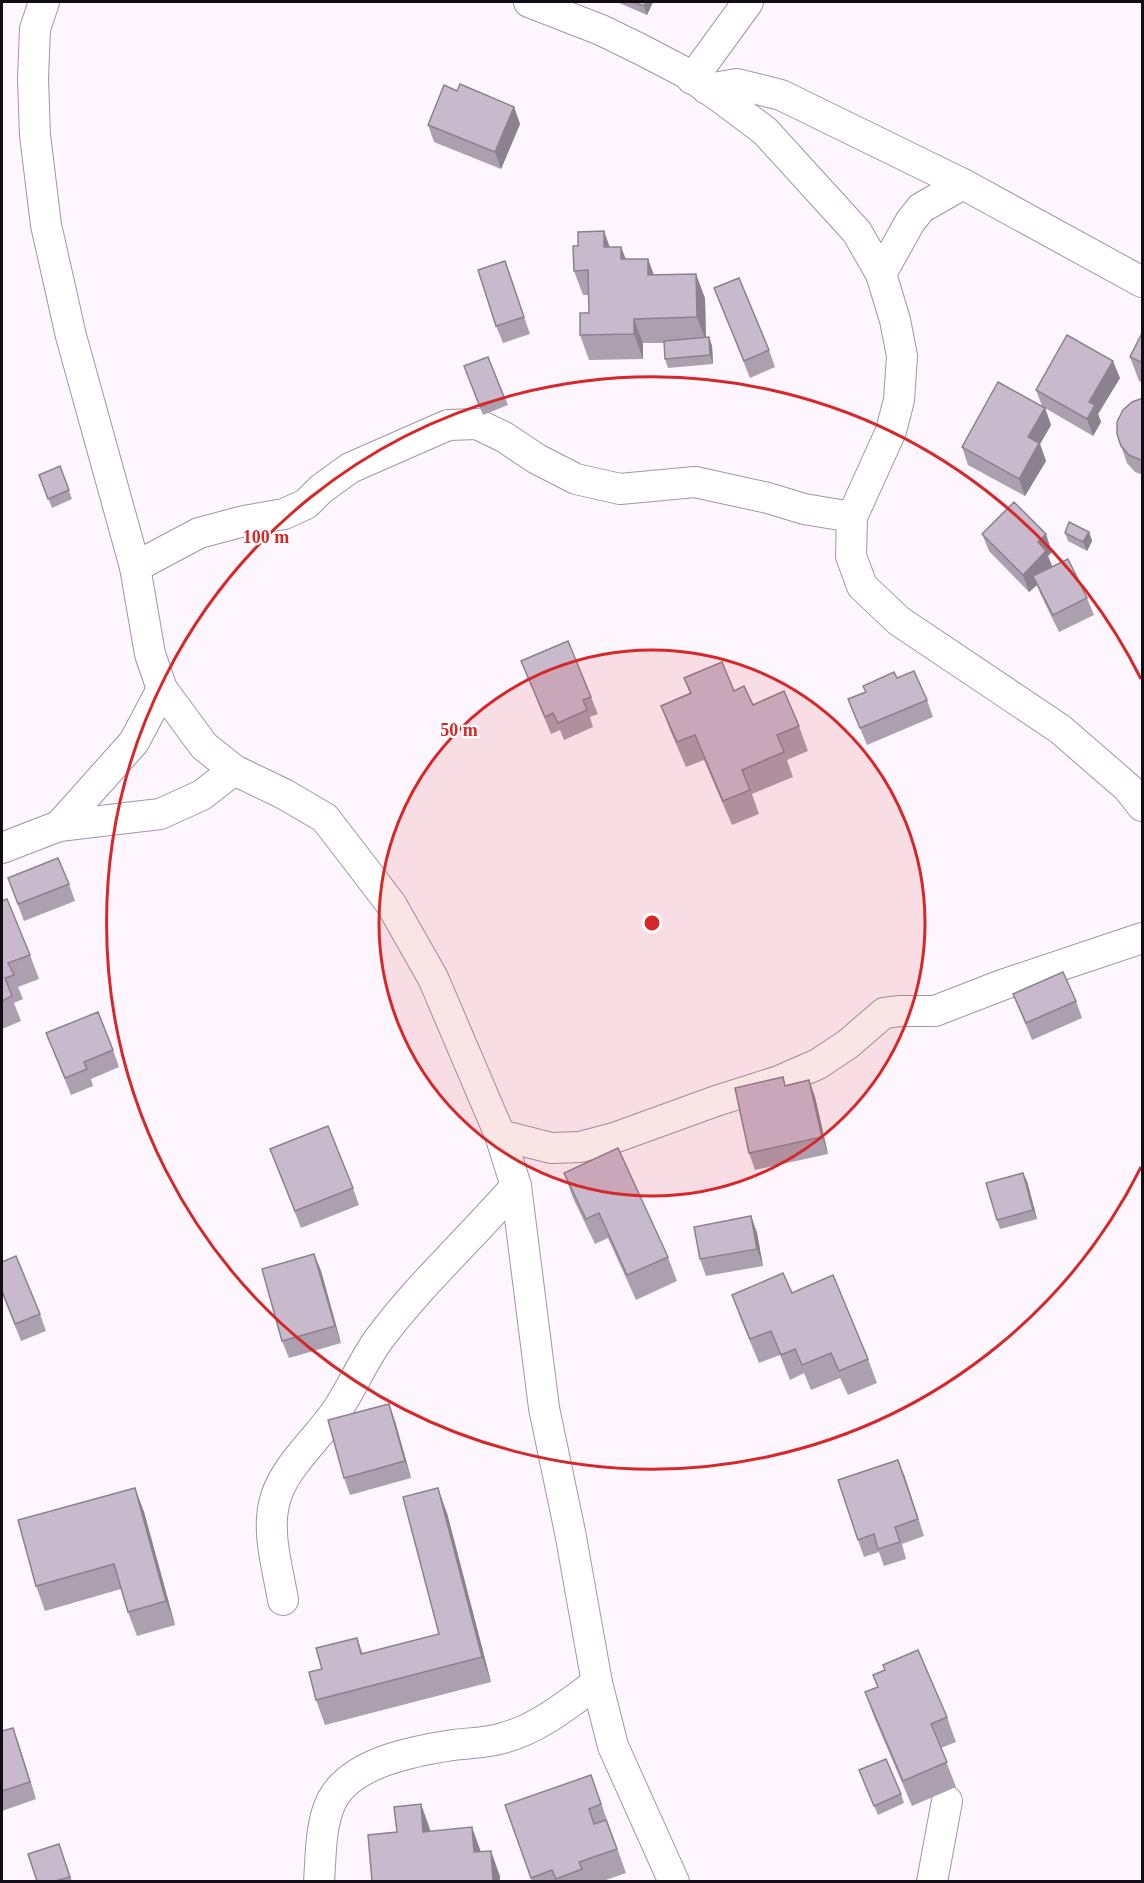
<svg xmlns="http://www.w3.org/2000/svg" width="1144" height="1883" font-family="'Times New Roman',serif">
	<style>
		.lines { fill: none; stroke-linecap: round; stroke-linejoin: round }
		.minor-casing { stroke: #a394a7; stroke-width: 32 }
		.minor { stroke: #fff; stroke-width: 30 }
		.wall { fill: #ac9faf }
		.shaded-wall { fill: #8c828f }
		.building { fill: #c8b9cc; stroke: #8c828f; stroke-width: 1.5 }
		.ring { fill: none; stroke: #d62828; stroke-width: 3 }
		.centre { fill: #d62828; stroke: #fff; stroke-width: 3 }
		.ring-label { font-size: 18px; text-anchor: middle; font-weight: bold; fill: #d62828; stroke: #fff; stroke-width: 4.5; stroke-linejoin: round; paint-order: stroke }
	</style>
	<rect width="100%" height="100%" fill="#fdf6fe"/>
	<g class="lines">
		<defs>
			<g id="minor">
				<path d="M44 2 35 29 33 79 35 135 46 225 71 336 135 567 150 654 162 689 204 746 234 770 284 794 325 818 391 904 433 978 500 1135 516 1186 544 1408 570 1532 597 1683 613 1746 674 1882"/>
				<path d="M529 2 601 30 642 50 684 72 721 98 765 131 857 232 881 274 895 320 902 356 899 400 891 431 852 517 851 556 862 586 899 621 1060 729 1128 788 1142 806"/>
				<path d="M692 79 748 2"/>
				<path d="M707 89 737 84 781 95 963 184 1142 282"/>
				<path d="M881 274 910 222 921 208 963 184"/>
				<path d="M135 567 199 533 244 521 284 514 306 504 321 489 350 468 448 425 477 424 504 437 537 459 576 479 620 489 695 482 768 498 804 509 852 517"/>
				<path d="M59 826 134 742 162 689"/>
				<path d="M2 848 59 826 160 814 202 795 234 770"/>
				<path d="M500 1135 551 1148 580 1147 614 1138 716 1101 779 1081 818 1064 848 1044 884 1013 900 1011H935L1002 985 1142 938"/>
				<path d="M283 1600C278 1570 267 1534 274 1504 281 1469 318 1439 337 1410 352 1388 363 1361 379 1339 420 1284 471 1238 516 1186"/>
				<path d="M319 1882C321 1855 320 1824 332 1800 352 1762 414 1751 453 1745 469 1743 487 1743 503 1738 538 1729 568 1704 597 1683"/>
				<path d="M932 1882 947 1801"/>
			</g>
		</defs>
		<use href="#minor" class="minor-casing"/>
		<use href="#minor" class="minor"/>
	</g>
	<g class="wall">
		<path d="M617 2H653L647 15Z"/>
		<path d="M457 91 514 107 520 124 501 169 434 142 428 125Z"/>
		<path d="M610 247H621L626 259H648L654 275 705 298 706 337H709L712 346 713 364 668 368 665 359 664 343H643V359L589 360 580 335 589 313V295H583L574 271Z"/>
		<path d="M505 261 530 334 503 343 496 326Z"/>
		<path d="M714 288 769 350 775 367 750 378Z"/>
		<path d="M1143 331V383L1139 381 1130 357Z"/>
		<path d="M488 357 508 405 483 415 464 366Z"/>
		<path d="M1120 378 1098 414 1101 422 1093 436 1045 408 1051 425 1040 444 1046 461 1025 496 968 465 962 447 1042 406 1036 390Z"/>
		<path d="M1143 398V475L1135 472 1127 463 1117 434Z"/>
		<path d="M60 466 72 499 52 508 39 475Z"/>
		<path d="M1089 532 1092 541 1087 551 1068 541 1065 533Z"/>
		<path d="M982 534 1052 552 1048 556 1052 567 1087 598 1094 615 1059 632 1040 593 1037 585 1029 592 989 551Z"/>
		<path d="M521 661 591 697 598 714 590 717 593 727 564 740 560 730 551 734 528 678Z"/>
		<path d="M684 678 734 691 753 705 799 726 808 751 787 760 793 777 752 794 759 814 732 825 704 760 686 767 670 730 661 706 690 694Z"/>
		<path d="M897 678 927 700 933 717 867 745 848 699Z"/>
		<path d="M8 878 69 884 75 901 24 921Z"/>
		<path d="M2 901 30 955 39 979 18 987 23 999 14 1003 21 1021 2 1029Z"/>
		<path d="M1013 994 1076 1001 1082 1018 1032 1040Z"/>
		<path d="M46 1033 113 1050 119 1067 91 1079 93 1086 71 1095Z"/>
		<path d="M809 1080 815 1097 828 1154 755 1170 749 1153 786 1085Z"/>
		<path d="M270 1149 353 1188 359 1205 301 1228Z"/>
		<path d="M564 1173 668 1257 677 1281 636 1300 608 1238 595 1244 573 1198Z"/>
		<path d="M1027 1181 1037 1219 1000 1229 997 1220Z"/>
		<path d="M751 1216 757 1233 763 1266 706 1276 700 1259Z"/>
		<path d="M314 1254 321 1271 341 1343 289 1358 282 1341Z"/>
		<path d="M2 1262 40 1314 46 1331 21 1341 2 1293Z"/>
		<path d="M792 1293 868 1359 877 1383 848 1395 840 1378 811 1390 804 1373 790 1380 780 1355 759 1363 741 1320 732 1295Z"/>
		<path d="M395 1421 411 1478 350 1495 344 1478Z"/>
		<path d="M898 1460 924 1536 902 1544 906 1559 884 1566 879 1552 864 1557 858 1540Z"/>
		<path d="M135 1488 144 1512 175 1625 137 1636 128 1612 121 1589 45 1611 36 1586Z"/>
		<path d="M447 1513 491 1682 325 1725 316 1700 322 1669 357 1638 363 1654 439 1634Z"/>
		<path d="M885 1670 947 1717 956 1742 941 1748 956 1787 912 1806 874 1717 865 1692 877 1687Z"/>
		<path d="M13 1728 36 1799 2 1811V1731Z"/>
		<path d="M859 1770 901 1794 904 1803 878 1815Z"/>
		<path d="M591 1775 626 1873 603 1881H532L505 1805Z"/>
		<path d="M59 1844 72 1881H37Z"/>
	</g>
	<g class="shaded-wall">
		<path d="M646 2H653L647 15 644 6Z"/>
		<path d="M514 107 520 124 501 169 495 152Z"/>
		<path d="M604 231 613 256 604 247Z"/>
		<path d="M621 247 630 272 621 259Z"/>
		<path d="M648 259 657 284 648 275Z"/>
		<path d="M696 274 705 298 706 342 697 317Z"/>
		<path d="M634 319 643 343V359L634 334Z"/>
		<path d="M709 337 712 346 713 364 710 355Z"/>
		<path d="M1113 361 1120 378 1098 414 1101 422 1093 436 1087 419 1089 402Z"/>
		<path d="M1045 408 1051 425 1040 444 1046 461 1025 496 1019 479 1028 437Z"/>
		<path d="M1089 532 1092 541 1087 551 1083 542Z"/>
		<path d="M1046 534 1052 552 1048 556 1053 568 1033 576 1037 585 1029 592 1023 575 1038 542Z"/>
		<path d="M809 1080 815 1097 828 1154 822 1137Z"/>
		<path d="M1023 1173 1027 1181 1037 1219 1033 1210Z"/>
		<path d="M751 1216 757 1233 763 1266 757 1249Z"/>
		<path d="M314 1254 321 1271 341 1343 335 1326Z"/>
		<path d="M389 1404 395 1421 411 1478 405 1461Z"/>
		<path d="M898 1460 905 1477 924 1536 918 1519Z"/>
		<path d="M135 1488 144 1512 175 1625 166 1601Z"/>
		<path d="M438 1488 447 1513 491 1682 482 1657Z"/>
		<path d="M13 1728 19 1745 36 1799 30 1782Z"/>
		<path d="M421 1804 430 1829 432 1857 423 1832Z"/>
		<path d="M472 1827 481 1852H474Z"/>
		<path d="M491 1851 500 1876V1881H493Z"/>
	</g>
	<g class="building">
		<path d="M633 2H646L644 6Z"/>
		<path d="M460 84 514 107 495 152 428 125 444 85 457 91Z"/>
		<path d="M604 231V247H621V259H648V275L696 274 697 317 634 319V334L580 335V313H589L588 270 574 271 573 246H578V232Z"/>
		<path d="M505 261 524 317 496 326 478 270Z"/>
		<path d="M739 278 769 350 744 361 714 288Z"/>
		<path d="M1143 331V363L1130 357Z"/>
		<path d="M1067 335 1113 361 1089 402 1095 405 1087 419 1036 390Z"/>
		<path d="M709 337 710 355 665 359 664 341Z"/>
		<path d="M488 357 504 397 480 407 464 366Z"/>
		<path d="M998 382 1045 408 1028 437 1039 443 1019 479 962 447Z"/>
		<path d="M1143 398V460H1141L1129 455 1121 446 1117 434V422L1123 410 1132 402Z"/>
		<path d="M60 466 69 490 48 499 39 475Z"/>
		<path d="M1014 502 1046 534 1038 542 1046 551 1023 575 982 534Z"/>
		<path d="M1069 522 1089 532 1083 542 1065 533Z"/>
		<path d="M1068 559 1087 598 1053 615 1033 576Z"/>
		<path d="M568 641 591 697 583 700 587 710 558 723 553 713 545 717 521 661Z"/>
		<path d="M722 662 734 691 744 686 753 705 784 691 799 726 777 735 784 752 742 770 750 790 723 801 695 735 677 742 661 706 691 693 684 678Z"/>
		<path d="M914 671 927 700 860 728 848 699 866 692 863 686 894 672 897 678Z"/>
		<path d="M58 858 69 884 18 904 8 878Z"/>
		<path d="M7 899 30 955 8 963 14 975 5 978 12 996 2 1001V901Z"/>
		<path d="M1063 972 1076 1001 1026 1023 1013 994Z"/>
		<path d="M98 1012 113 1050 84 1062 87 1069 65 1078 46 1033Z"/>
		<path d="M783 1077 785 1086 809 1080 822 1137 749 1153 735 1088Z"/>
		<path d="M328 1126 353 1188 295 1211 270 1149Z"/>
		<path d="M618 1148 668 1257 627 1275 599 1213 586 1219 564 1173Z"/>
		<path d="M1023 1173 1033 1210 997 1220 986 1183Z"/>
		<path d="M751 1216 757 1249 700 1259 694 1227Z"/>
		<path d="M314 1254 335 1326 282 1341 262 1269Z"/>
		<path d="M16 1256 40 1314 15 1324 2 1291V1262Z"/>
		<path d="M783 1273 792 1293 833 1275 868 1359 839 1371 831 1353 802 1365 795 1349 781 1355 771 1331 750 1339 732 1295Z"/>
		<path d="M389 1404 405 1461 344 1478 328 1420Z"/>
		<path d="M898 1460 918 1519 895 1527 900 1542 878 1549 874 1534 858 1540 838 1480Z"/>
		<path d="M135 1488 166 1601 128 1612 114 1564 36 1586 18 1520Z"/>
		<path d="M438 1488 482 1657 316 1700 309 1672 322 1669 316 1648 357 1638 361 1654 439 1634 403 1497Z"/>
		<path d="M918 1650 947 1717 931 1724 947 1762 903 1781 865 1692 878 1687 873 1675 885 1670 883 1665Z"/>
		<path d="M13 1728 30 1782 2 1791V1731Z"/>
		<path d="M886 1759 901 1794 874 1806 859 1770Z"/>
		<path d="M591 1775 601 1804 589 1809 594 1824 606 1820 617 1849 579 1862 582 1869 556 1879 552 1870 531 1878 505 1805Z"/>
		<path d="M421 1804 423 1832 472 1827 474 1852 491 1851 493 1881H372L368 1835 397 1832 394 1807Z"/>
		<path d="M59 1844 70 1877 55 1881H37L28 1854Z"/>
	</g>
	<circle cx="652" cy="923" r="273" fill="#d62828" fill-opacity=".12"/>
	<g class="ring">
		<circle cx="652" cy="923" r="273"/>
		<path d="M1141 1167A546 546 0 1 1 1141 679"/>
	</g>
	<circle cx="652" cy="923" r="9" class="centre"/>
	<g class="ring-label">
		<text x="266" y="543">100 m</text>
		<text x="459" y="736">50 m</text>
	</g>
	<rect width="1144" height="1883" fill="none" stroke="#120d14" stroke-width="6"/>
</svg>
